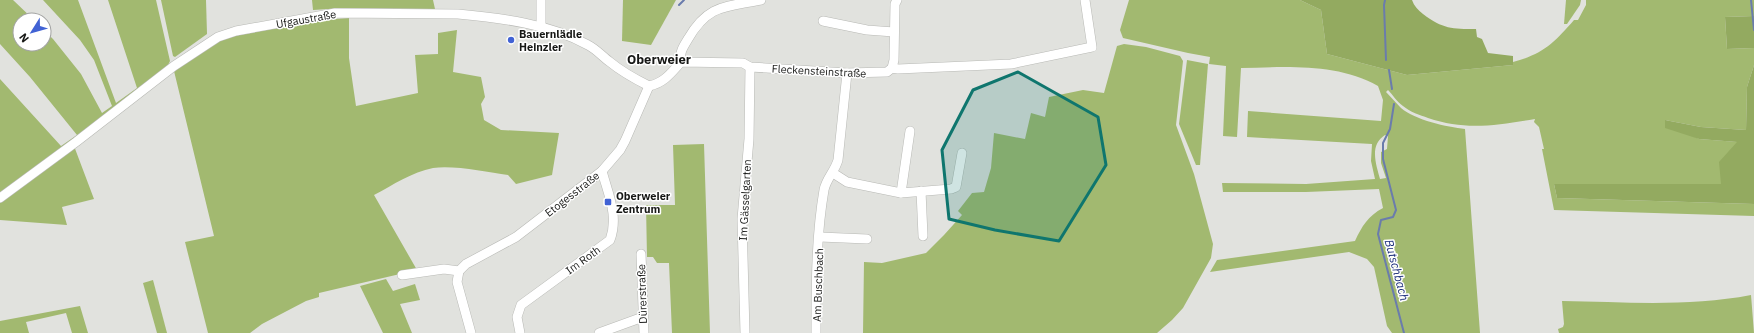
<svg xmlns="http://www.w3.org/2000/svg" width="1754" height="333" font-family="'IBM Plex Sans',sans-serif">
	<style>
		.green { fill: #a2b970; fill-rule: evenodd }
		.forest { fill: #93aa60 }
		.lines { fill: none; stroke-linecap: round; stroke-linejoin: round }
		.stream { stroke: #6a7cac; stroke-width: 2 }
		.minor-casing { stroke: #b8b9b5; stroke-width: 10 }
		.minor { stroke: #fff; stroke-width: 9 }
		.marked { fill: #0f766e; fill-opacity: 0.2; stroke: #0f766e; stroke-width: 3; stroke-linejoin: round }
		.poi-dot { fill: #4162d4; stroke: #fff; stroke-width: 1.5 }
		.labels { text-anchor: middle; dominant-baseline: central; stroke-width: 3; stroke-linejoin: round; paint-order: stroke }
		.street-label { font-size: 11px; fill: #171816; stroke: #fff }
		.poi-label { font-size: 11px; font-weight: bold; fill: #171816; stroke: #fff; text-anchor: start }
		.water-label { font-size: 12px; font-style: italic; fill: #1a2d7a; stroke: #fff }
		.quarter-label { font-size: 13px; font-weight: bold; fill: #171816; stroke: #fff }
	</style>
	<rect width="100%" height="100%" fill="#e1e2de"/>
	<g class="green">
		<path d="M0 0H13L34 20H20V44H44V30L53 39 81 74 102 113 112 106 94 60 80 40 43 0H78L116 103 137 88 108 0H156L170 61 167 67 63 147 0 194V79L61 146 77 135 30 77 0 44Z"/>
		<path d="M161 0H206L207 34 175 57 173 56Z"/>
		<path d="M312 0H433L435 9 344 8 313 10Z"/>
		<path d="M623 0H676L651 45 622 41Z"/>
		<path d="M1129 0H1300L1321 10 1327 54 1407 75 1513 65V62C1543 54 1554 43 1574 20H1578L1586 5V0H1754V16L1725 17 1727 49 1754 48V65L1747 87 1746 130 1701 127 1665 120 1699 139 1738 142 1721 184H1554L1557 198 1754 204V216L1554 210 1542 149H1544L1539 127 1534 122 1535 119C1497 125 1466 131 1428 118 1420 115 1410 112 1403 106 1397 102 1393 95 1388 90L1386 92C1391 97 1396 103 1401 108 1415 120 1447 127 1465 129L1480 333H1392L1387 326 1374 267 1367 259 1349 252 1210 272 1217 260 1355 241C1362 226 1368 216 1383 208L1379 189 1306 192H1223L1222 183 1306 184 1375 179 1371 161 1372 144 1247 137 1248 111 1381 121 1383 100 1378 86C1337 63 1287 67 1241 68L1237 137 1223 136 1226 66 1209 64 1210 57 1188 53 1123 38 1120 30ZM1385 135 1388 136 1387 149 1381 152V163L1386 178 1380 179C1376 164 1369 145 1385 135Z"/>
		<path d="M1566 0H1581L1580 5 1567 24H1564Z"/>
		<path d="M349 18V58L356 106 418 93 415 55 438 54V33L457 30 453 72 481 77 485 97 481 104 484 120 501 130 559 133 552 175 516 184 508 175C487 172 454 165 433 168 412 172 393 185 374 195L417 270 319 293V297L306 301 262 324 250 333H208L185 242 214 236 174 71 223 38 321 20Z"/>
		<path d="M1124 44 1146 47 1180 56 1183 61 1176 125 1194 174 1213 244 1211 258 1183 308 1172 320 1157 333H863L864 262 882 263 926 253 944 235 962 215 958 211 972 193 984 192 991 168 994 133 1025 139 1031 113 1045 117 1049 97 1083 90 1104 93 1117 46Z"/>
		<path d="M1187 60 1208 64 1200 165H1196L1179 124Z"/>
		<path d="M704 144 710 333H672L669 263H657L653 257H647L646 205H675L673 145Z"/>
		<path d="M74 146 94 199 62 207 67 225 0 220V200Z"/>
		<path d="M386 279 393 291 415 284 420 300 400 304 412 333H383L361 288 360 286Z"/>
		<path d="M153 280 167 333H157L143 283Z"/>
		<path d="M1751 295 1754 333H1559L1558 329 1563 327 1564 324 1562 301C1625 302 1689 307 1751 295Z"/>
		<path d="M80 306 88 333H72L66 313 26 322 29 333H0V321Z"/>
	</g>
	<g class="forest">
		<path d="M1300 0H1412C1414 6 1418 10 1423 14 1443 29 1452 29 1476 29L1477 37 1482 39 1488 53 1513 56V65L1407 75 1327 54 1321 10Z"/>
		<path d="M1754 16V48L1727 49 1725 17Z"/>
		<path d="M1754 65V204L1557 198 1554 184H1721L1719 162 1737 142 1699 139 1665 128V120L1701 127 1746 130 1747 87Z"/>
	</g>
	<g class="lines">
		<g class="stream">
			<path d="M1385 0 1384 5 1386 60"/>
			<path d="M1751 0 1754 30"/>
			<path d="M679 5 684 0"/>
			<path d="M1389 70 1392 89"/>
			<path d="M1394 104 1390 129 1383 143V159L1396 210 1393 217 1381 220 1378 234 1404 333"/>
		</g>
		<defs>
			<g id="minor">
				<path d="M823 21 867 30 894 32"/>
				<path d="M541 27V0"/>
				<path d="M681 62C679 53 683 47 688 39 708 4 726 7 761 0"/>
				<path d="M892 68 894 60 895 4 897 0"/>
				<path d="M649 86C664 83 671 73 681 62L743 63 750 67 847 73 887 72 892 68 898 69 1011 64 1092 47 1085 0"/>
				<path d="M833 173 847 182 901 193 951 189 956 187 962 153"/>
				<path d="M921 191 923 236"/>
				<path d="M901 193 910 131"/>
				<path d="M0 198 76 142 174 66 218 37 236 31 335 13 458 14C501 18 550 24 588 45 596 49 603 57 610 62 622 72 635 79 649 86"/>
				<path d="M820 237 867 239"/>
				<path d="M641 254 644 333"/>
				<path d="M402 275 444 269 459 271"/>
				<path d="M471 333 457 282 459 271 466 264 516 237 602 171 620 150 625 141 649 86"/>
				<path d="M520 333 517 317 521 305 610 240C619 216 608 194 602 171"/>
				<path d="M599 333 643 317"/>
				<path d="M745 333 742 219 749 139 750 67"/>
				<path d="M816 333C816 286 816 236 824 190 826 179 835 171 838 160L847 73"/>
			</g>
		</defs>
		<use href="#minor" class="minor-casing"/>
		<use href="#minor" class="minor"/>
	</g>
	<path class="marked" d="M1018 72 1098 117 1106 165 1059 241 995 230 949 219 942 150 973 90Z"/>
	<g class="poi-dot">
		<circle cx="511" cy="40" r="4"/>
		<rect x="604" y="198" width="8" height="8" rx="2"/>
	</g>
	<g class="labels">
		<g class="street-label">
			<text transform="translate(306 19) rotate(-10)">Ufgaustraße</text>
			<text transform="translate(819 71) rotate(3)">Fleckensteinstraße</text>
			<text transform="translate(572 194) rotate(-38)">Etogesstraße</text>
			<text transform="translate(745 200) rotate(-87)">Im Gässelgarten</text>
			<text transform="translate(583 260) rotate(-36)">Im Roth</text>
			<text transform="translate(818 285) rotate(-88)">Am Buschbach</text>
			<text transform="translate(642 294) rotate(-92)">Dürerstraße</text>
		</g>
		<g class="poi-label">
			<text x="519" y="34">Bauernlädle<tspan x="519" dy="13">Heinzler</tspan></text>
			<text x="616" y="196">Oberweier<tspan x="616" dy="13">Zentrum</tspan></text>
		</g>
		<g class="water-label">
			<text transform="translate(1397 270) rotate(75)">Butschbach</text>
		</g>
		<g class="quarter-label">
			<text x="659" y="59">Oberweier</text>
		</g>
	</g>
	<g transform="translate(32 32) rotate(233)"><circle r="19" fill="#ffffff" stroke="#a2a3a2"/>
	<path d="M0-3L7 15L0 10L-7 15Z" fill="#4162d4"/>
	<text y="-6" font-size="11" font-weight="bold" text-anchor="middle" fill="#171816">N</text>
	</g>
</svg>
